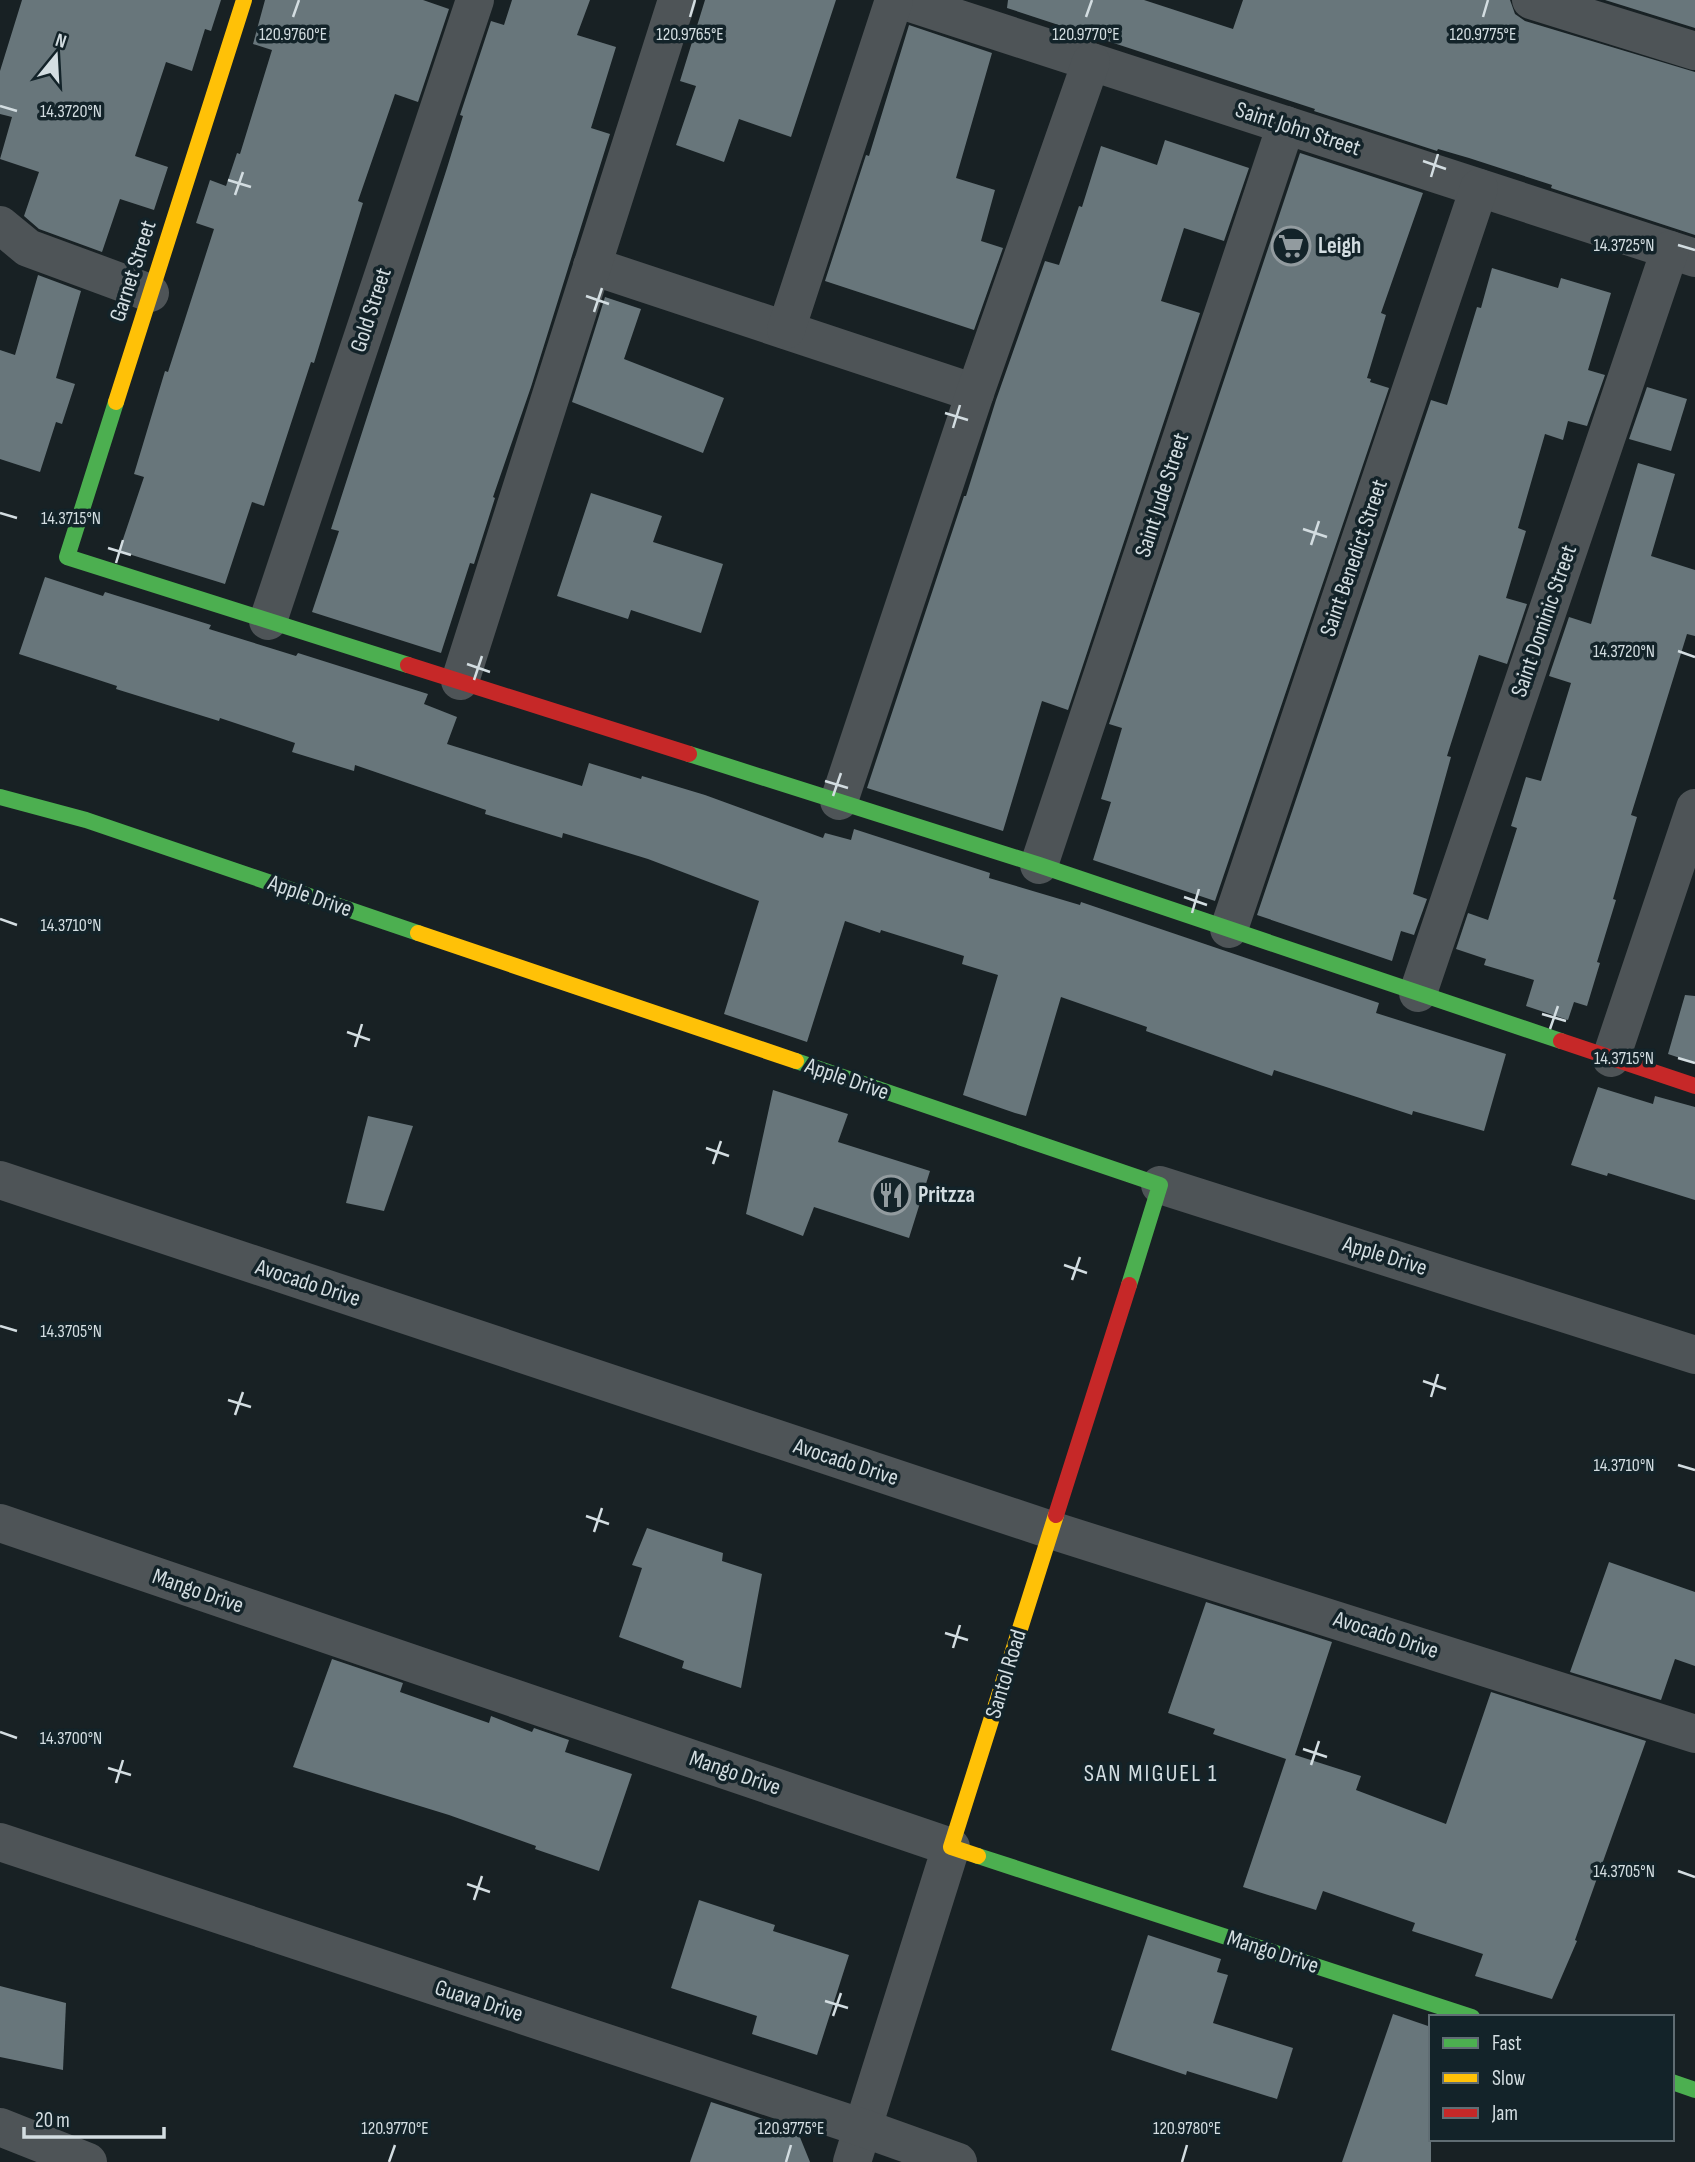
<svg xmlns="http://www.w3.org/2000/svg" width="1695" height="2162" font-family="'Sofia Sans Condensed',sans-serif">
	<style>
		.building { fill: #68767b }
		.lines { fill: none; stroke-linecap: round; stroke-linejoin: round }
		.street { stroke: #4e5457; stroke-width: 38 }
		.fast { stroke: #4caf50; stroke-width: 16 }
		.slow { stroke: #ffc107; stroke-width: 16 }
		.jam { stroke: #c62828; stroke-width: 16 }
		.ticks { fill: none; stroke: #d3dde1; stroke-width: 2.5 }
		.labels { text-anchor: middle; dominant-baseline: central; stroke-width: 7; stroke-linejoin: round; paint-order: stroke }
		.street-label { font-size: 23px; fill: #d3dde1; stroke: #132329 }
		.poi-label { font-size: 23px; font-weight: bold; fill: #d3dde1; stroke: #132329; text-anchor: start }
		.neighbourhood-label { font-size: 24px; letter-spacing: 2px; fill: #d3dde1; stroke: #132329 }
		.ticks-label { font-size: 18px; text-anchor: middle; fill: #d3dde1; stroke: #132329; stroke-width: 7; stroke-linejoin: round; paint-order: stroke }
	</style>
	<rect width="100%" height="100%" fill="#182124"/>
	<g class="building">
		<path d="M22 0H221L211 31 205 29 192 71 166 62 135 156 168 167 154 210 120 199 102 252 39 229 24 216 39 172 0 159 12 117 0 114V71Z"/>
		<path d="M265 0H423L449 9 418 102 395 94 358 201 363 203 314 363 311 362 264 506 252 502 225 584 119 551 144 477 134 474 165 371 168 372 214 229 196 223 210 180 226 186 237 153 240 154 272 50 253 44Z"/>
		<path d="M512 0H590L577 35 616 47 591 128 610 134 531 387 493 497 495 498 474 564 470 563 441 653 312 612 339 531 331 529 447 168 463 116 460 115 491 21 504 25Z"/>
		<path d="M705 0H836L791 137 739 119 724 162 676 145 696 86 680 81Z"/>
		<path d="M1008 0H1144L1233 29 1243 0H1510L1515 14 1525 21 1695 72V235L1551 188 1552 185 1469 158 1438 149 1437 151 1314 111 1315 109 1007 8Z"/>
		<path d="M1605 0H1695V28Z"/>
		<path d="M909 25 992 53 956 178 995 190 981 241 1003 248 974 330 825 281 866 155 869 156Z"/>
		<path d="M1165 140 1249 168 1224 241 1184 228 1161 301 1200 313 1068 710 1042 701 1003 831 867 788 964 496H966L996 400 1045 261 1059 265 1079 206 1082 207 1101 146 1157 165Z"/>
		<path d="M1300 153 1423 193 1381 313 1386 315 1367 378 1371 379 1370 382 1389 388 1215 901 1093 860 1111 802 1101 799 1122 728 1109 724Z"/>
		<path d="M1492 268 1558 288 1561 278 1611 293 1588 370 1605 375 1587 426 1568 421 1563 440 1545 434 1518 528 1526 531 1506 598 1527 604 1507 664 1479 655 1447 756 1451 757 1413 894 1427 899 1414 935 1401 931 1392 961 1257 915 1431 400 1447 405 1477 307 1481 308Z"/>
		<path d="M38 275 81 291 56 378 75 384 62 424 56 422 40 472 0 459V350L15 355Z"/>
		<path d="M605 297 641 309 624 359 724 398 703 453 572 402Z"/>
		<path d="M1647 387 1687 399 1671 451 1629 439Z"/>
		<path d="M1638 463 1675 474 1651 556 1695 570V636L1687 634 1631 815 1637 817 1613 899 1616 900 1597 962 1600 963 1587 1006 1574 1002 1568 1020 1526 1006 1534 980 1484 965 1486 959 1456 949 1468 913 1488 920 1517 828 1511 826 1526 777 1541 781 1571 683 1549 676 1569 617 1591 624Z"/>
		<path d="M591 493 662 516 653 542 723 564 701 633 631 610 628 619 557 596Z"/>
		<path d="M45 577 103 596 105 592 211 625 209 629 296 656 298 653 428 694 424 704 457 717 447 744 582 786 589 763 641 779 642 776 705 795 823 838 825 833 851 840 854 829 990 873 989 878 1080 905 1081 902 1379 1003 1376 1013 1506 1054 1484 1131 1413 1111 1412 1115 1274 1070 1272 1076 1146 1031 1147 1027 1061 997 1026 1116 1015 1113 963 1095 998 975 962 964 964 956 881 930 880 933 845 921 807 1042 724 1014 759 901 648 859 563 833 562 838 485 814 486 810 355 765 354 771 292 752 295 743 220 718 219 721 116 689 117 686 19 654Z"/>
		<path d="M1685 995 1695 996V1063L1668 1054Z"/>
		<path d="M1598 1087 1653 1104 1655 1096 1695 1107V1200L1608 1173 1607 1176 1571 1165Z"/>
		<path d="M773 1090 848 1114 838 1142 930 1171 909 1238 814 1207 803 1236 746 1214Z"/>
		<path d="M368 1116 413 1126 384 1211 346 1203Z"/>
		<path d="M647 1528 723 1553 722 1561 762 1574 741 1688 682 1668 684 1661 619 1637 642 1568 632 1565Z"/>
		<path d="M1609 1562 1695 1592V1666L1675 1659 1661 1700 1570 1672Z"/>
		<path d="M1206 1602 1332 1642 1295 1755 1361 1776 1356 1790 1446 1824 1491 1692 1646 1741 1575 1940 1577 1941 1552 1999 1475 1976 1483 1954 1412 1931 1415 1923 1323 1891 1316 1910 1243 1887 1286 1759 1213 1734 1215 1729 1168 1713Z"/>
		<path d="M332 1659 403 1683 400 1692 489 1723 491 1716 532 1732 534 1728 569 1740 565 1752 632 1774 599 1871 535 1849 536 1846 449 1815 293 1767Z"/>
		<path d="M699 1900 775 1925 773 1931 849 1955 817 2055 752 2034 757 2016 671 1988Z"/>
		<path d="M1148 1935 1221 1959 1217 1972 1228 1975 1213 2023 1293 2048 1277 2099 1187 2071 1186 2075 1111 2050Z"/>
		<path d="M0 1986 66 2003 63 2070 0 2057Z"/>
		<path d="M1393 2014 1431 2027V2162H1342Z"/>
		<path d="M711 2102 797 2130 810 2162H690Z"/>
	</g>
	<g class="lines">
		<g class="street">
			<path d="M901 0 1695 258"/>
			<path d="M1531 0 1695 51"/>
			<path d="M0 225 28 248 150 293"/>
			<path d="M592 266 975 393"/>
			<path d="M786 330 894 0"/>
			<path d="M268 621 475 0"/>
			<path d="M460 681 677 0"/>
			<path d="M839 801 975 393 1091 62"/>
			<path d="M1039 865 1286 125"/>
			<path d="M1229 929 1479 188"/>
			<path d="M1418 993 1670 250"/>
			<path d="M1611 1058 1695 808"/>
			<path d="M0 1180 1051 1530 1695 1734"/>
			<path d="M1160 1185 1695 1355"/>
			<path d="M0 1523 951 1847 852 2162"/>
			<path d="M0 1842 863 2128 958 2162"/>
			<path d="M0 2127 88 2162"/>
		</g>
		<g class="fast">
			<path d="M116 402 67 557 408 665"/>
			<path d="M689 754 1039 865 1561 1041"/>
			<path d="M0 797 86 820 418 933"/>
			<path d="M796 1061 1160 1185 1129 1285"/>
			<path d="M978 1856 1472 2017"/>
			<path d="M1672 2082 1695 2090"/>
		</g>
		<g class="slow">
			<path d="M116 402 244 0"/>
			<path d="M418 933 796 1061"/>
			<path d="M978 1856 951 1847 1056 1515"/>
		</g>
		<g class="jam">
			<path d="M408 665 689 754"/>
			<path d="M1561 1041 1695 1086"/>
			<path d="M1056 1515 1129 1285"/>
		</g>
	</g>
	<path class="ticks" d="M293 17 299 0M690 17 695 0M1086 17 1092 0M1483 17 1488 0M0 106 17 111M1423 161 1446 169M1431 177 1438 154M228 180 251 187M235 195 243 172M1678 245 1695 250M586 296 609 304M594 312 602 288M945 413 968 420M953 428 960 405M0 513 17 518M1303 529 1327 537M1311 545 1319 521M108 548 131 555M116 563 123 540M1678 651 1695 657M467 664 490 672M474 680 482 656M825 781 848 788M833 796 841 773M1184 897 1207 905M1192 913 1199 889M0 919 17 925M1542 1014 1566 1021M1550 1029 1558 1006M347 1032 370 1040M355 1047 362 1024M1678 1058 1695 1063M706 1148 729 1156M713 1164 721 1141M1064 1265 1087 1273M1072 1280 1080 1257M0 1326 17 1331M1423 1381 1446 1389M1431 1397 1438 1374M228 1400 251 1407M235 1415 243 1392M1678 1465 1695 1470M586 1516 609 1524M594 1532 602 1508M945 1633 968 1640M953 1648 960 1625M0 1732 17 1738M1303 1749 1327 1757M1311 1765 1319 1741M108 1768 131 1775M116 1783 123 1760M1678 1871 1695 1877M467 1884 490 1892M474 1900 482 1876M825 2001 848 2008M833 2016 841 1993M389 2162 395 2145M786 2162 791 2145M1182 2162 1187 2145"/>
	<defs>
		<symbol id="supermarket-ring" viewBox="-11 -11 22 22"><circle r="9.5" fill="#132329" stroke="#929b9f" stroke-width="1.5"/><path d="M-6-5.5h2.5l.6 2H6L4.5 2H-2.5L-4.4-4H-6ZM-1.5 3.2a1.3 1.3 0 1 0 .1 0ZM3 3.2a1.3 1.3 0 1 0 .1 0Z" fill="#929b9f"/></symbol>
		<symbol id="restaurant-ring" viewBox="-11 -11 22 22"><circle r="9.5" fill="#132329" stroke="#929b9f" stroke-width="1.5"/><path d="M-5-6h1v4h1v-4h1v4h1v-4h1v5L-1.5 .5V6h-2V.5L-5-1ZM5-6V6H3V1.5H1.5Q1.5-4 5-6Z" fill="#929b9f"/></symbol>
	</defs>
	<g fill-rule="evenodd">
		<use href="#supermarket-ring" x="1269" y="224" width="44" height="44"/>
		<use href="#restaurant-ring" x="869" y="1173" width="44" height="44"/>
	</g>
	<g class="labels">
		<g class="street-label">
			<text transform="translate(1298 129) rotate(18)">Saint John Street</text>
			<text transform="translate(133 271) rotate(-72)">Garnet Street</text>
			<text transform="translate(371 310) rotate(-72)">Gold Street</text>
			<text transform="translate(1162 495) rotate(-72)">Saint Jude Street</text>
			<text transform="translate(1354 558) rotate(-71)">Saint Benedict Street</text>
			<text transform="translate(1544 621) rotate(-71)">Saint Dominic Street</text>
			<text transform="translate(310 896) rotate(19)">Apple Drive</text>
			<text transform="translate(847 1079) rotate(19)">Apple Drive</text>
			<text transform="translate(1385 1256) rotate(17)">Apple Drive</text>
			<text transform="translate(308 1283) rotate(18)">Avocado Drive</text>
			<text transform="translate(846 1462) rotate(18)">Avocado Drive</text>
			<text transform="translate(198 1591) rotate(19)">Mango Drive</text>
			<text transform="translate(1386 1635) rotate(18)">Avocado Drive</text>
			<text transform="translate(1006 1674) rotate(-73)">Santol Road</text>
			<text transform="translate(735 1773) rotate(19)">Mango Drive</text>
			<text transform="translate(1273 1952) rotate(18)">Mango Drive</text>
			<text transform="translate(479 2001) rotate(18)">Guava Drive</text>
		</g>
		<g class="poi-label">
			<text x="1318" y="246">Leigh</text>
			<text x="918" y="1195">Pritzza</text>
		</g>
		<g class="neighbourhood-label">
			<text x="1151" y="1773">SAN MIGUEL 1</text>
		</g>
	</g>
	<g class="ticks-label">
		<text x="293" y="40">120.9760°E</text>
		<text x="690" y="40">120.9765°E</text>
		<text x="1086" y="40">120.9770°E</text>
		<text x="1483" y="40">120.9775°E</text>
		<text x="71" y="117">14.3720°N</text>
		<text x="1624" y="251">14.3725°N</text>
		<text x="71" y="524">14.3715°N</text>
		<text x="1624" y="657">14.3720°N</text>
		<text x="71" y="931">14.3710°N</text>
		<text x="1624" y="1064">14.3715°N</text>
		<text x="71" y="1337">14.3705°N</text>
		<text x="1624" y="1471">14.3710°N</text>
		<text x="71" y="1744">14.3700°N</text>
		<text x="1624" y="1877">14.3705°N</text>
		<text x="395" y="2134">120.9770°E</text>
		<text x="791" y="2134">120.9775°E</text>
		<text x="1187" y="2134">120.9780°E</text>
	</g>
	<rect x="1429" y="2015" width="245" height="126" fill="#132329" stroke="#606d73" stroke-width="2"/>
	<rect x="1443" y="2038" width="35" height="10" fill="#4caf50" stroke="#606d73" stroke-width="2"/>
	<text x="1492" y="2050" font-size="21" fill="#d3dde1">Fast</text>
	<rect x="1443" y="2073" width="35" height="10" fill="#ffc107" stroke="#606d73" stroke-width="2"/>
	<text x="1492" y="2085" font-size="21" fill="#d3dde1">Slow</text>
	<rect x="1443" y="2108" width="35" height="10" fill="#c62828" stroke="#606d73" stroke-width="2"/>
	<text x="1492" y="2120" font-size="21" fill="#d3dde1">Jam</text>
	<g transform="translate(56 56) rotate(18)" stroke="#132329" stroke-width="5" paint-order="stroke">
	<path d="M0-5L12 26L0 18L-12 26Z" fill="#d3dde1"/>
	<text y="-10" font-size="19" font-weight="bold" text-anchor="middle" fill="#d3dde1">N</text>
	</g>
	<path d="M24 2127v10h140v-10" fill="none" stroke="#d3dde1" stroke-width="3.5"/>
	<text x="35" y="2127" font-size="21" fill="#d3dde1" stroke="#132329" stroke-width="5" paint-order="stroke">20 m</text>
</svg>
